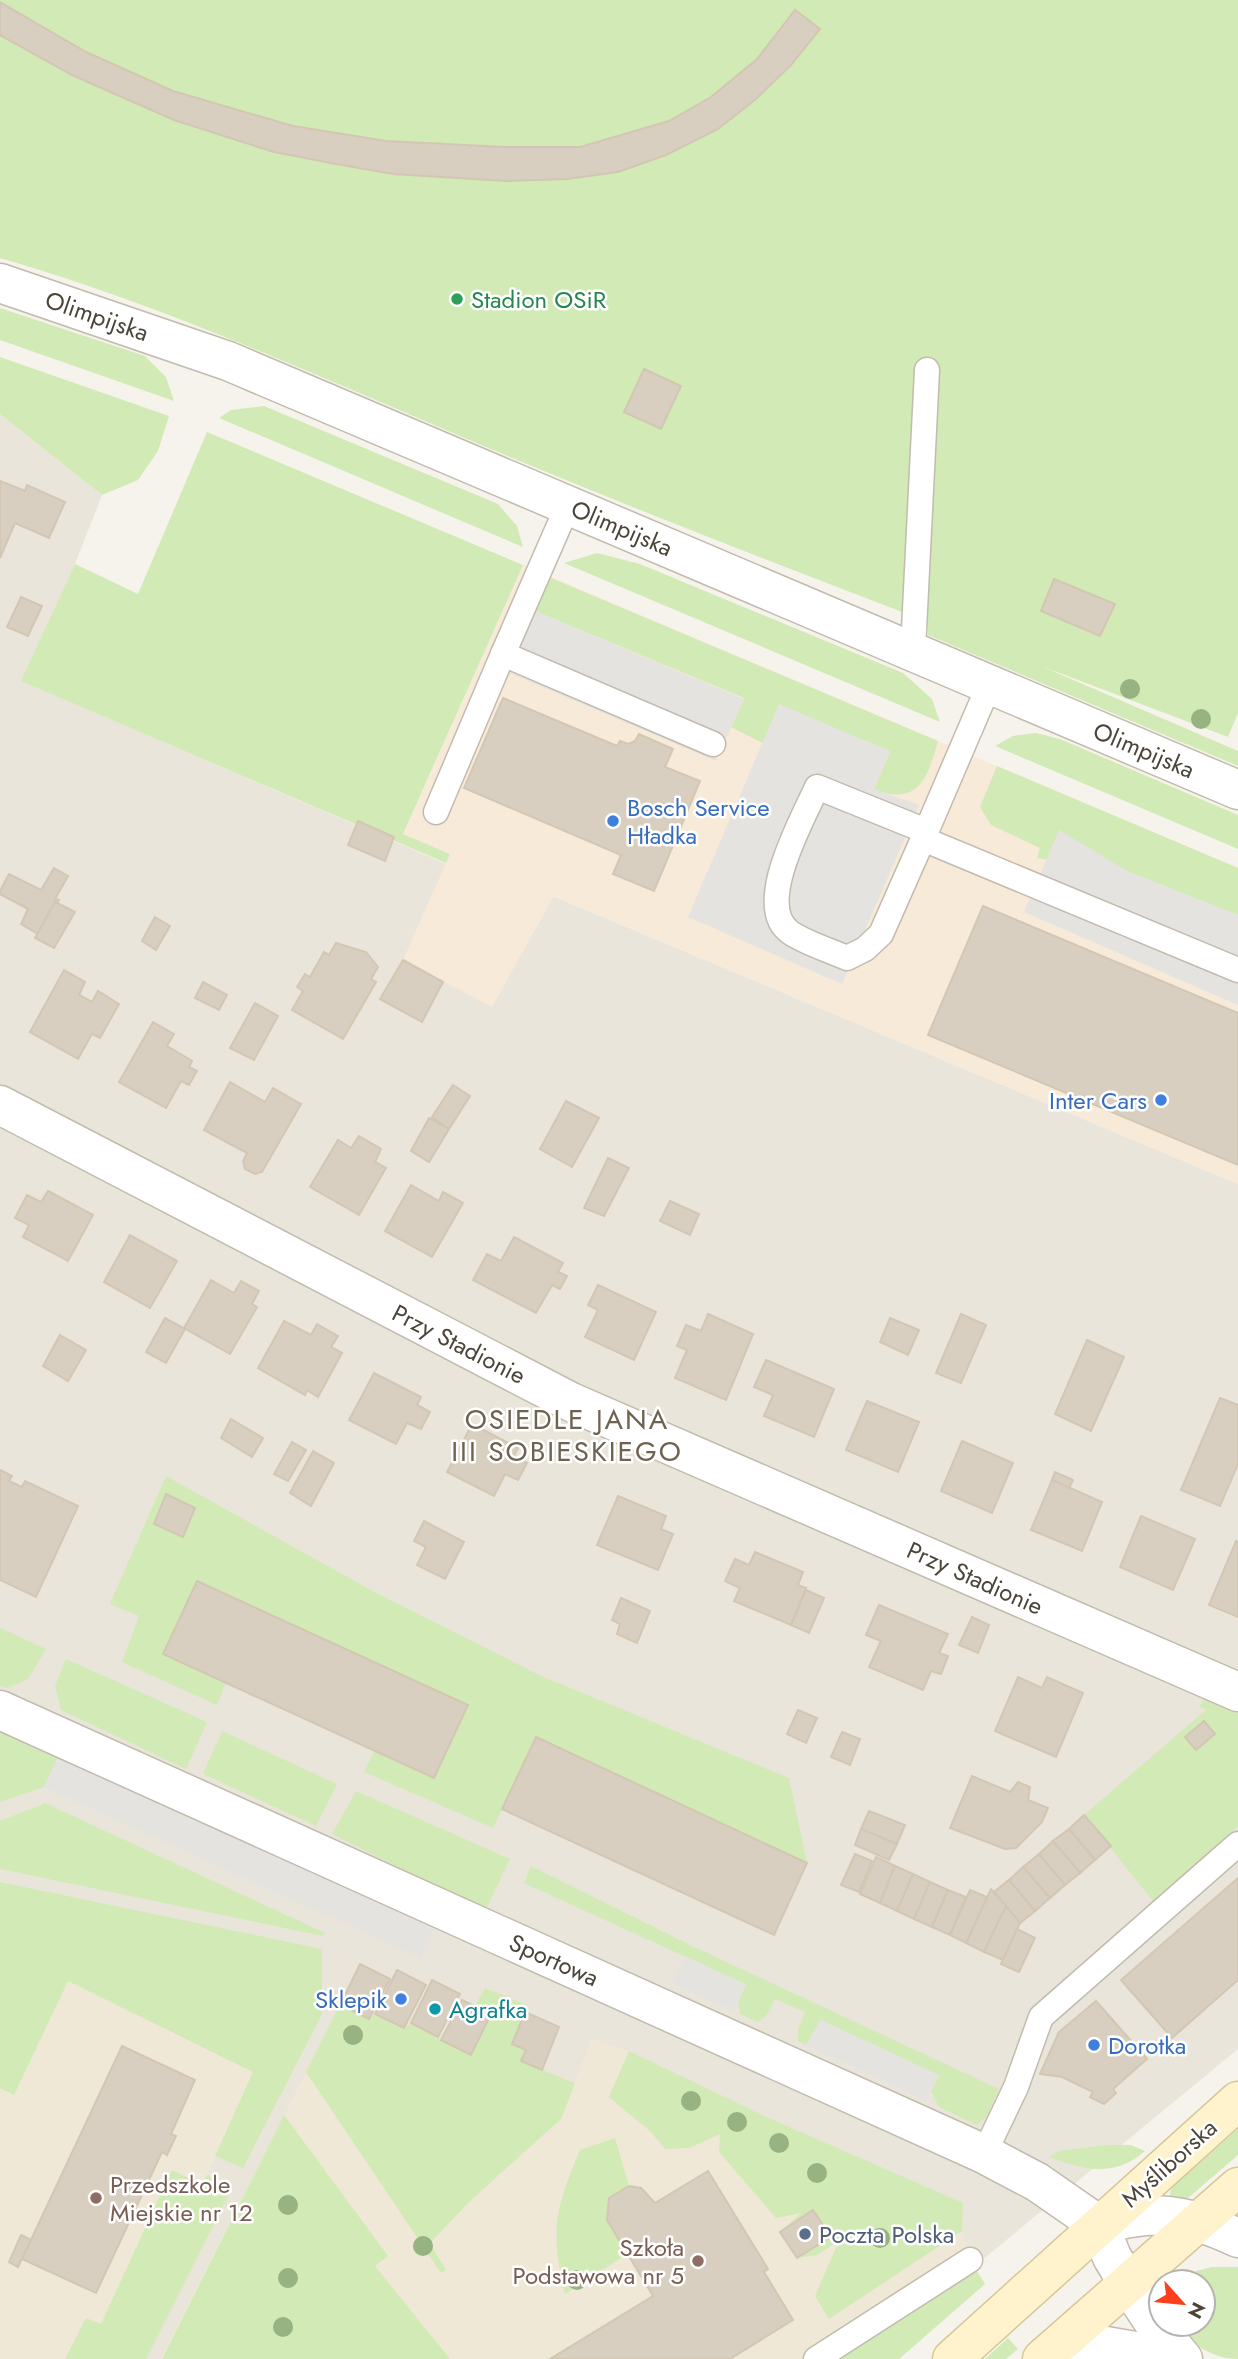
<svg xmlns="http://www.w3.org/2000/svg" width="1238" height="2359" font-family="Jost,sans-serif">
	<style>
		.residential { fill: #eae5da }
		.commercial { fill: #f7ead8 }
		.education { fill: #efe8d6 }
		.green { fill: #d2eab5 }
		.parking { fill: #e5e3e0 }
		.building { fill: #d8cfc1; stroke: #d3c7b4; stroke-width: 2 }
		.lines { fill: none; stroke-linecap: round; stroke-linejoin: round }
		.service-casing { stroke: #c2bbae; stroke-width: 27 }
		.minor-casing { stroke: #c2bbae; stroke-width: 41 }
		.tertiary-casing { stroke: #c2bbae; stroke-width: 41 }
		.secondary-casing { stroke: #d6c79b; stroke-width: 41 }
		.service { stroke: #fff; stroke-width: 24 }
		.minor { stroke: #fff; stroke-width: 38 }
		.tertiary { stroke: #fff; stroke-width: 38 }
		.secondary { stroke: #fff3cd; stroke-width: 38 }
		.tree { fill: #97b381 }
		.leisure-dot { fill: #2e9e5b; stroke: #fff; stroke-width: 2.5 }
		.shop-dot { fill: #3f7fe0; stroke: #fff; stroke-width: 2.5 }
		.culture-dot { fill: #0f9aa8; stroke: #fff; stroke-width: 2.5 }
		.education-dot { fill: #8d6e63; stroke: #fff; stroke-width: 2.5 }
		.service-dot { fill: #5c6f8a; stroke: #fff; stroke-width: 2.5 }
		.labels { text-anchor: middle; dominant-baseline: central; stroke-width: 5; stroke-linejoin: round; paint-order: stroke }
		.leisure-label { font-size: 24px; fill: #27864d; stroke: #fff; text-anchor: start }
		.street-label { font-size: 24px; fill: #4b4439; stroke: #fff }
		.shop-label { font-size: 24px; fill: #366cbe; stroke: #fff; text-anchor: start }
		.culture-label { font-size: 24px; fill: #0d838f; stroke: #fff; text-anchor: start }
		.education-label { font-size: 24px; fill: #785e54; stroke: #fff; text-anchor: start }
		.service-label { font-size: 24px; fill: #4e5e75; stroke: #fff; text-anchor: start }
		.quarter-label { font-size: 28px; letter-spacing: 2px; fill: #6e6250; stroke: #fff }
	</style>
	<rect width="100%" height="100%" fill="#f6f3ec"/>
	<path class="residential" d="M0 414 102 495 75 564 22 681 546 907 553 896 1238 1184V2049L862 2359H0Z"/>
	<path class="commercial" d="M523 565 1238 868V1184L554 896 492 1007 403 960 450 854 403 835Z"/>
	<g class="education">
		<path d="M0 1915 286 2000 124 2359H0Z"/>
		<path d="M485 1988 527 2005 512 2044 521 2061 575 2082 591 2039 629 2051 771 2119 963 2203 962 2231 970 2260 962 2277 838 2359H160L340 2005 368 2019 375 2014 404 2028 411 2023 441 2040 490 2014 475 2006Z"/>
	</g>
	<g class="green">
		<path d="M0 0H1238V713L1228 737 1041 666 1238 751V766L928 635V622C776 564 624 505 474 442 318 376 163 305 0 258Z"/>
		<path d="M0 308 145 356 166 377 174 401 0 340Z"/>
		<path d="M0 357 169 416 158 451 138 480 102 495 0 414Z"/>
		<path d="M264 406 498 504 517 526 523 547 219 418 231 410Z"/>
		<path d="M207 432 523 565 403 834 450 854 446 863 21 681 75 564 138 594Z"/>
		<path d="M597 553 640 564 903 673 932 699 940 722 564 563Z"/>
		<path d="M551 578 938 741C928 778 918 807 874 789L890 752 779 705 763 743 731 727 744 698 535 611Z"/>
		<path d="M1036 733 1060 739 1238 815V849L995 746 1013 736Z"/>
		<path d="M997 766 1238 868V915L1129 872 1037 858 1040 848 991 825 980 807Z"/>
		<path d="M166 1476 371 1590 539 1675 789 1778 807 1863 537 1737 493 1828 364 1772 374 1751 434 1778 468 1705 197 1581 163 1654 226 1683 217 1705 122 1662 139 1616 110 1604Z"/>
		<path d="M0 1628 46 1649 28 1679 8 1688 0 1685Z"/>
		<path d="M66 1659 207 1722 186 1769 61 1710 55 1686Z"/>
		<path d="M1207 1697 1238 1713V1826L1153 1901 1084 1815 1206 1710 1199 1706Z"/>
		<path d="M0 1731 58 1757 44 1787 0 1802Z"/>
		<path d="M222 1731 337 1784 316 1826 203 1774Z"/>
		<path d="M356 1791 510 1859 485 1911 332 1834Z"/>
		<path d="M45 1803 325 1933 323 1936 0 1869V1821Z"/>
		<path d="M531 1866 690 1945 999 2089 986 2117 977 2125 939 2107 931 2091 939 2076 821 2020 806 2045 798 2041V2029L805 2012 775 1999 767 2015 758 2022 740 2014 738 2002 745 1984 524 1883Z"/>
		<path d="M0 1882 322 1949V2014L243 2168 215 2156 253 2072 68 1981 14 2095 0 2088Z"/>
		<path d="M485 1988 527 2005 512 2044 526 2050 521 2061 575 2083 561 2119 470 2201 430 2243 446 2270 441 2273 306 2072 340 2004 368 2019 375 2014 404 2028 411 2023 441 2040 490 2014 475 2006Z"/>
		<path d="M629 2051 771 2119 963 2203 962 2231 829 2319 815 2296 839 2241 817 2255 797 2258 780 2232 801 2213 776 2218 719 2152 720 2134 689 2148 665 2149 650 2131 609 2097Z"/>
		<path d="M284 2115 388 2256 375 2266 450 2359H162Z"/>
		<path d="M1238 2129V2155L1188 2198 1179 2202 1170 2196 1171 2188Z"/>
		<path d="M615 2138 629 2186 609 2198 607 2220 627 2254 565 2294C550 2229 555 2210 580 2150Z"/>
		<path d="M1107 2145H1131L1145 2151C1115 2178 1083 2170 1049 2157L1059 2151Z"/>
		<path d="M172 2170 202 2185 207 2175 232 2188 146 2359H65L86 2318 101 2324Z"/>
		<path d="M970 2260 985 2284 899 2359H838L962 2277Z"/>
		<path d="M1212 2267H1238V2359C1213 2359 1189 2343 1174 2324H1203V2282H1180L1196 2271Z"/>
		<path d="M1008 2338 1018 2349 1006 2359H985Z"/>
	</g>
	<g class="parking">
		<path d="M535 611 744 699 716 761 507 672Z"/>
		<path d="M779 704 890 751 874 789 919 805 842 984 688 917Z"/>
		<path d="M1059 830 1129 872 1238 915V1005L1024 912Z"/>
		<path d="M58 1757 434 1928 421 1958 44 1787Z"/>
		<path d="M685 1956 746 1985 734 2011 672 1983Z"/>
		<path d="M821 2020 939 2075 926 2101 806 2045Z"/>
	</g>
	<g class="building">
		<path d="M0 2 86 52 173 91 293 126 386 141 505 147H580L669 121 711 97 757 59 795 10 820 29 791 65 756 99 718 129 666 155 618 172 567 179 506 181 393 174 336 164 274 152 174 120 72 75 0 35Z"/>
		<path d="M644 369 681 386 661 429 624 412Z"/>
		<path d="M0 481 25 491 27 485 65 502 49 538 15 523 0 558Z"/>
		<path d="M1054 579 1115 604 1100 636 1041 611Z"/>
		<path d="M21 597 42 606 28 636 7 627Z"/>
		<path d="M503 698 617 746 620 741 628 744 635 741 639 734 673 749 665 767 700 781 654 891 613 874 621 855 464 788Z"/>
		<path d="M358 821 394 837 385 861 348 845Z"/>
		<path d="M54 868 68 876 55 899 59 900 38 934 21 924 28 909 0 894V891L9 874 41 890Z"/>
		<path d="M55 902 75 912 54 948 35 938Z"/>
		<path d="M983 906 1238 1013V1165L928 1035Z"/>
		<path d="M155 917 170 926 156 950 142 941Z"/>
		<path d="M336 943 366 952 378 967 371 979 376 982 343 1039 292 1010 303 991 297 987 305 974 310 977 324 952 329 955Z"/>
		<path d="M403 960 443 982 422 1022 380 999Z"/>
		<path d="M64 970 85 982 79 995 92 1002 98 991 119 1004 100 1038 92 1034 78 1059 30 1032Z"/>
		<path d="M203 982 227 995 219 1010 195 998Z"/>
		<path d="M255 1003 278 1016 254 1060 230 1048Z"/>
		<path d="M153 1022 174 1034 167 1046 192 1061 189 1067 197 1071 189 1085 181 1081 166 1108 119 1082Z"/>
		<path d="M230 1082 265 1102 273 1088 301 1104 262 1172 255 1174 245 1169 243 1161 247 1153 204 1130Z"/>
		<path d="M453 1085 470 1096 449 1129 432 1117Z"/>
		<path d="M566 1101 599 1118 572 1167 540 1149Z"/>
		<path d="M429 1118 449 1129 429 1162 411 1151Z"/>
		<path d="M359 1136 381 1149 375 1162 386 1168 359 1215 310 1187 338 1140 351 1148Z"/>
		<path d="M608 1158 629 1168 604 1216 584 1208Z"/>
		<path d="M411 1185 439 1201 443 1192 463 1203 432 1257 385 1231Z"/>
		<path d="M48 1191 93 1215 68 1261 23 1237 29 1225 15 1218 27 1195 41 1202Z"/>
		<path d="M670 1201 699 1214 690 1235 660 1221Z"/>
		<path d="M130 1235 177 1261 150 1308 104 1282Z"/>
		<path d="M514 1237 563 1263 558 1272 567 1276 560 1289 552 1285 536 1313 473 1280 487 1254 501 1261Z"/>
		<path d="M211 1280 234 1293 241 1281 259 1291 252 1304 257 1307 230 1354 184 1328Z"/>
		<path d="M598 1285 656 1312 634 1360 585 1337 598 1310 588 1305Z"/>
		<path d="M708 1314 753 1334 726 1400 675 1378 687 1350 677 1346 686 1325 701 1331Z"/>
		<path d="M961 1314 986 1325 961 1383 936 1373Z"/>
		<path d="M165 1318 185 1329 166 1363 146 1352Z"/>
		<path d="M890 1318 919 1330 908 1355 880 1342Z"/>
		<path d="M284 1321 311 1335 317 1324 338 1336 331 1347 342 1353 318 1397 307 1390 305 1395 258 1368Z"/>
		<path d="M60 1335 86 1350 68 1381 43 1366Z"/>
		<path d="M1087 1340 1124 1357 1091 1431 1055 1414Z"/>
		<path d="M766 1360 834 1389 814 1437 764 1416 773 1395 754 1387Z"/>
		<path d="M374 1373 421 1397 417 1405 430 1412 421 1429 407 1423 396 1444 349 1420Z"/>
		<path d="M1220 1398 1238 1405V1464L1220 1506 1181 1490Z"/>
		<path d="M867 1401 919 1422 898 1472 846 1450Z"/>
		<path d="M231 1419 263 1438 252 1457 221 1438Z"/>
		<path d="M472 1424 518 1448 514 1456 527 1463 518 1480 505 1474 494 1496 447 1472Z"/>
		<path d="M962 1441 1013 1463 992 1513 941 1491Z"/>
		<path d="M292 1442 306 1450 288 1481 274 1474Z"/>
		<path d="M313 1451 334 1463 311 1506 290 1493Z"/>
		<path d="M0 1470 12 1476 9 1481 22 1487 25 1481 78 1506 36 1597 0 1580Z"/>
		<path d="M1055 1472 1073 1480 1069 1488 1052 1480Z"/>
		<path d="M1052 1480 1102 1502 1082 1551 1031 1530Z"/>
		<path d="M166 1494 195 1508 183 1537 154 1524Z"/>
		<path d="M618 1496 666 1516 661 1529 673 1534 658 1570 597 1545Z"/>
		<path d="M1141 1516 1195 1539 1173 1590 1120 1567Z"/>
		<path d="M424 1521 464 1542 445 1579 417 1565 426 1547 414 1541Z"/>
		<path d="M1236 1541 1238 1542V1617L1209 1605Z"/>
		<path d="M755 1552 803 1572 798 1585 806 1588 791 1625 734 1601 740 1588 725 1581 735 1559 749 1565Z"/>
		<path d="M197 1581 468 1705 434 1778 163 1654Z"/>
		<path d="M806 1590 824 1598 809 1633 791 1625Z"/>
		<path d="M621 1598 650 1611 637 1643 617 1634 620 1624 612 1620Z"/>
		<path d="M879 1605 948 1634 939 1653 948 1656 941 1674 931 1671 923 1690 869 1667 881 1641 866 1635Z"/>
		<path d="M972 1617 989 1625 978 1653 959 1645Z"/>
		<path d="M1018 1677 1042 1688 1047 1677 1083 1693 1056 1757 995 1731Z"/>
		<path d="M798 1710 817 1718 806 1743 787 1734Z"/>
		<path d="M1204 1721 1215 1734 1196 1750 1185 1737Z"/>
		<path d="M842 1732 860 1739 850 1765 831 1757Z"/>
		<path d="M536 1737 807 1863 774 1935 502 1809Z"/>
		<path d="M972 1776 1010 1792 1018 1782 1030 1787 1028 1800 1048 1808 1042 1822 1016 1848 1005 1849 950 1828Z"/>
		<path d="M869 1811 905 1825 897 1844 861 1829Z"/>
		<path d="M1084 1815 1111 1846 1095 1860 1069 1829Z"/>
		<path d="M861 1829 897 1844 889 1860 855 1845Z"/>
		<path d="M1069 1829 1095 1860 1080 1873 1053 1841Z"/>
		<path d="M1053 1841 1080 1873 1065 1885 1039 1854Z"/>
		<path d="M855 1854 872 1861 859 1892 841 1885Z"/>
		<path d="M1039 1854 1065 1885 1050 1898 1023 1867Z"/>
		<path d="M876 1857 895 1866 880 1903 860 1894Z"/>
		<path d="M895 1866 913 1874 897 1911 880 1903Z"/>
		<path d="M1023 1867 1050 1898 1035 1911 1009 1880Z"/>
		<path d="M913 1874 930 1882 914 1919 897 1911Z"/>
		<path d="M1238 1878V1980L1172 2038 1121 1980Z"/>
		<path d="M1009 1880 1035 1911 1020 1923 994 1892Z"/>
		<path d="M930 1882 948 1890 932 1927 914 1919Z"/>
		<path d="M991 1889 1006 1906 984 1952 966 1943Z"/>
		<path d="M948 1890 966 1897 950 1935 932 1927Z"/>
		<path d="M970 1890 987 1897 966 1943 950 1935Z"/>
		<path d="M1006 1906 1020 1923 1003 1960 984 1952Z"/>
		<path d="M1017 1929 1035 1938 1019 1972 1001 1964Z"/>
		<path d="M360 1964 390 1979 369 2019 340 2005Z"/>
		<path d="M397 1970 426 1985 404 2028 375 2014Z"/>
		<path d="M432 1980 460 1994 438 2037 411 2023Z"/>
		<path d="M462 2000 491 2014 471 2055 441 2040Z"/>
		<path d="M1096 2001 1147 2059 1113 2089 1116 2093 1104 2104 1090 2097 1093 2092 1062 2077 1040 2074 1059 2032Z"/>
		<path d="M525 2012 559 2027 542 2070 521 2061 526 2050 512 2044Z"/>
		<path d="M122 2046 195 2080 171 2134 176 2136 167 2155 162 2152 96 2293 22 2259Z"/>
		<path d="M708 2171 768 2269 764 2272 793 2320 730 2359H550L653 2296 607 2220 609 2198 629 2186 641 2188 655 2203Z"/>
		<path d="M813 2210 831 2237 797 2258 780 2232Z"/>
		<path d="M21 2235 31 2240 18 2267 9 2262Z"/>
	</g>
	<g class="lines">
		<defs>
			<g id="service">
				<path d="M568 505 503 654 713 744"/>
				<path d="M913 650 927 370"/>
				<path d="M990 683 923 839 1238 970"/>
				<path d="M436 812 503 654"/>
				<path d="M923 839 881 934 865 949 847 958C829 950 808 944 791 933 752 907 803 819 817 787L926 831"/>
				<path d="M984 2154 1016 2087 1041 2017 1238 1844"/>
				<path d="M816 2359 970 2260"/>
			</g>
			<g id="minor">
				<path d="M0 1105 571 1402 1238 1692"/>
				<path d="M0 1710 984 2154 1037 2182 1099 2225"/>
			</g>
			<g id="tertiary">
				<path d="M0 283 228 361 1238 790"/>
				<path d="M1047 2355 1106 2346 1181 2359"/>
				<path d="M1183 2359 1158 2329 1129 2285 1112 2257 1099 2225C1157 2209 1184 2213 1238 2238"/>
			</g>
			<g id="secondary">
				<path d="M952 2359 1238 2101"/>
				<path d="M1042 2359 1238 2187"/>
			</g>
		</defs>
		<use href="#service" class="service-casing"/>
		<use href="#minor" class="minor-casing"/>
		<use href="#tertiary" class="tertiary-casing"/>
		<use href="#secondary" class="secondary-casing"/>
		<use href="#service" class="service"/>
		<use href="#minor" class="minor"/>
		<use href="#tertiary" class="tertiary"/>
		<use href="#secondary" class="secondary"/>
	</g>
	<g class="tree">
		<circle cx="1130" cy="689" r="10"/>
		<circle cx="1201" cy="719" r="10"/>
		<circle cx="353" cy="2035" r="10"/>
		<circle cx="691" cy="2101" r="10"/>
		<circle cx="737" cy="2122" r="10"/>
		<circle cx="779" cy="2143" r="10"/>
		<circle cx="817" cy="2173" r="10"/>
		<circle cx="288" cy="2205" r="10"/>
		<circle cx="880" cy="2238" r="10"/>
		<circle cx="423" cy="2246" r="10"/>
		<circle cx="288" cy="2278" r="10"/>
		<circle cx="577" cy="2280" r="10"/>
		<circle cx="283" cy="2327" r="10"/>
	</g>
	<circle class="leisure-dot" cx="457" cy="299" r="7"/>
	<g class="shop-dot">
		<circle cx="613" cy="821" r="7"/>
		<circle cx="1161" cy="1100" r="7"/>
		<circle cx="401" cy="1999" r="7"/>
		<circle cx="1094" cy="2045" r="7"/>
	</g>
	<circle class="culture-dot" cx="435" cy="2009" r="7"/>
	<g class="education-dot">
		<circle cx="96" cy="2198" r="7"/>
		<circle cx="698" cy="2261" r="7"/>
	</g>
	<circle class="service-dot" cx="805" cy="2234" r="7"/>
	<g class="labels">
		<g class="leisure-label">
			<text x="471" y="299">Stadion OSiR</text>
		</g>
		<g class="street-label">
			<text transform="translate(97 316) rotate(19)">Olimpijska</text>
			<text transform="translate(622 528) rotate(23)">Olimpijska</text>
			<text transform="translate(1144 750) rotate(23)">Olimpijska</text>
			<text transform="translate(459 1344) rotate(27)">Przy Stadionie</text>
			<text transform="translate(975 1578) rotate(24)">Przy Stadionie</text>
			<text transform="translate(554 1960) rotate(24)">Sportowa</text>
			<text transform="translate(1169 2163) rotate(-42)">Myśliborska</text>
		</g>
		<g class="shop-label">
			<text x="627" y="807">Bosch Service<tspan x="627" dy="28">Hładka</tspan></text>
			<text x="1147" y="1100" text-anchor="end">Inter Cars</text>
			<text x="387" y="1999" text-anchor="end">Sklepik</text>
			<text x="1108" y="2045">Dorotka</text>
		</g>
		<g class="culture-label">
			<text x="449" y="2009">Agrafka</text>
		</g>
		<g class="education-label">
			<text x="110" y="2184">Przedszkole<tspan x="110" dy="28">Miejskie nr 12</tspan></text>
			<text x="684" y="2247" text-anchor="end">Szkoła<tspan x="684" dy="28">Podstawowa nr 5</tspan></text>
		</g>
		<g class="service-label">
			<text x="819" y="2234">Poczta Polska</text>
		</g>
		<g class="quarter-label">
			<text x="567" y="1419">OSIEDLE JANA<tspan x="567" dy="32">III SOBIESKIEGO</tspan></text>
		</g>
	</g>
	<g transform="translate(1182 2303) rotate(117)"><circle r="33" fill="#ffffff" stroke="#b7b4b0" stroke-width="2"/>
	<path d="M0-5L12 26L0 18L-12 26Z" fill="#fc3f1d"/>
	<text y="-10" font-size="19" font-weight="bold" text-anchor="middle" fill="#4b4439">N</text>
	</g>
</svg>
